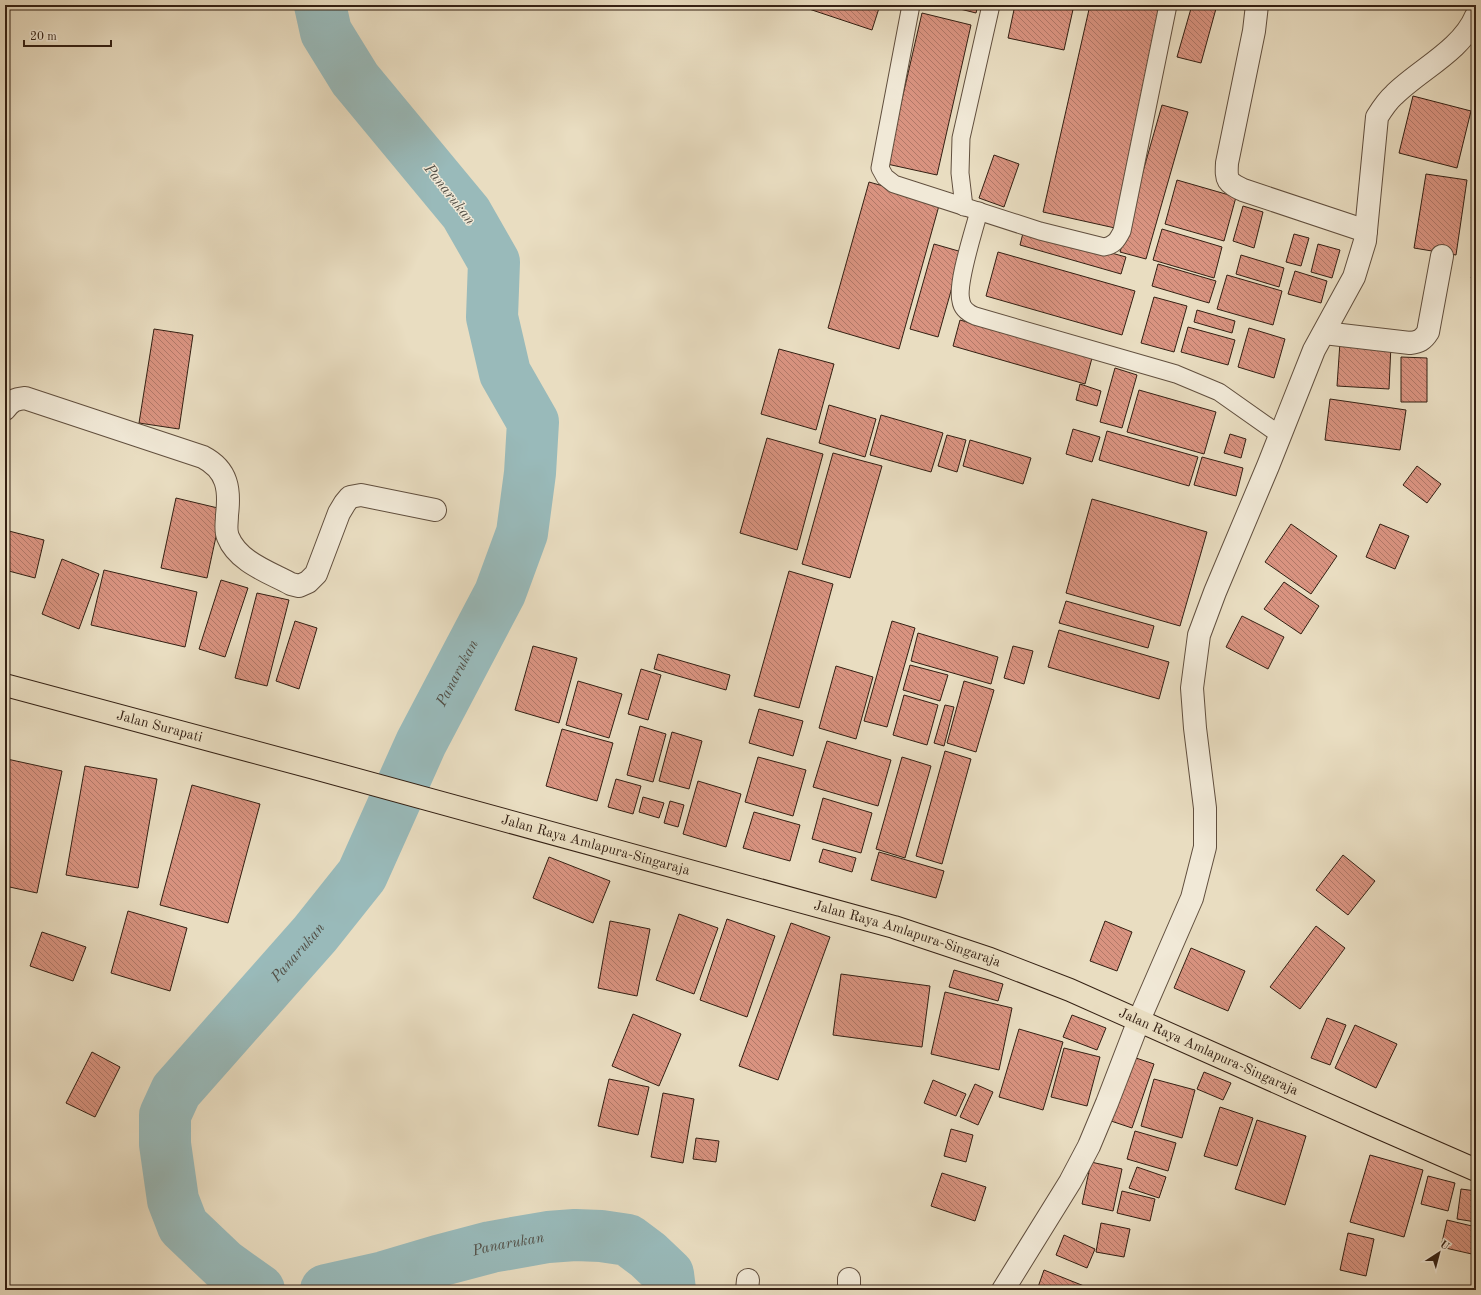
<svg xmlns="http://www.w3.org/2000/svg" width="1481" height="1295" font-family="'Old Standard TT',serif">
	<style>
		.lines { fill: none; stroke-linecap: round; stroke-linejoin: round }
		.river { stroke: #99baba; stroke-width: 52 }
		.building { fill: url(#building-back-hatch); stroke: #342013 }
		.service-casing { stroke: #614f3e; stroke-width: 19 }
		.minor-casing { stroke: #614f3e; stroke-width: 24 }
		.trunk-casing { stroke: #342013; stroke-width: 24 }
		.service { stroke: #f1e9d7; stroke-width: 17 }
		.minor { stroke: #f1e9d7; stroke-width: 22 }
		.trunk { stroke: #e9ddc1; stroke-width: 22 }
		.labels { text-anchor: middle; dominant-baseline: central; stroke-width: 3; stroke-linejoin: round; paint-order: stroke }
		.street-label { font-size: 14px; fill: #342013; stroke: #f1e9d7 }
		.water-label { font-size: 15px; font-style: italic; fill: #524e45; stroke: #f1e9d7 }
	</style>
	<defs>
		<pattern id="building-back-hatch" width="6" height="6" patternUnits="userSpaceOnUse"><rect width="6" height="6" fill="#d99380"/><path d="M-1 5l2 2M0 0l6 6M5-1l2 2" fill="none" stroke="#b17868"/></pattern>
	</defs>
	<rect width="100%" height="100%" fill="#e9ddc1"/>
	<filter id="stains"><feTurbulence type="fractalNoise" baseFrequency=".005" numOctaves="4"/><feColorMatrix values="0 0 0 0 .2 0 0 0 0 .09 0 0 0 0 .02 0 0 0 .5 -.17"/></filter>
	<radialGradient id="worn" r=".72"><stop offset=".6" stop-color="#630" stop-opacity="0"/><stop offset="1" stop-color="#630" stop-opacity=".3"/></radialGradient>
	<g class="lines">
		<g class="river">
			<path id="s1" d="M259 1290 224 1265 183 1226 173 1200 165 1144V1115L176 1091 315 934 362 875 421 743 500 593 522 533 530 473 533 422 505 373 492 317 494 262 466 213 355 79 326 32 320 5"/>
			<path id="s2" d="M326 1290 384 1277 438 1261 491 1247 548 1237 575 1235 601 1236 628 1240 648 1255 668 1274 670 1290"/>
		</g>
	</g>
	<g class="building">
		<path d="M797 5H880L872 30Z"/>
		<path d="M944 5H978L976 13Z"/>
		<path d="M1015 5H1074L1064 50 1008 38Z"/>
		<path d="M1090 5H1166L1115 228 1043 212Z"/>
		<path d="M1192 5H1217L1201 63 1177 57Z"/>
		<path d="M922 13 971 25 937 175 887 164Z"/>
		<path d="M1413 96 1471 111 1457 168 1399 153Z"/>
		<path d="M1162 105 1188 112 1146 259 1120 252Z"/>
		<path d="M994 155 1019 164 1004 207 979 198Z"/>
		<path d="M1426 174 1467 180 1456 255 1414 248Z"/>
		<path d="M1177 180 1236 197 1224 241 1165 224Z"/>
		<path d="M869 182 940 202 899 349 828 328Z"/>
		<path d="M1243 206 1263 212 1254 248 1233 241Z"/>
		<path d="M1024 229 1126 257 1121 274 1020 245Z"/>
		<path d="M1162 229 1222 247 1214 278 1153 260Z"/>
		<path d="M1294 234 1309 238 1301 266 1286 262Z"/>
		<path d="M934 244 962 252 938 337 910 329Z"/>
		<path d="M1318 244 1340 250 1332 278 1311 272Z"/>
		<path d="M998 252 1135 291 1122 335 986 296Z"/>
		<path d="M1241 255 1284 268 1279 287 1236 274Z"/>
		<path d="M1158 264 1216 281 1209 303 1152 286Z"/>
		<path d="M1476 269V281L1471 278Z"/>
		<path d="M1295 271 1327 281 1321 303 1288 294Z"/>
		<path d="M1227 275 1282 291 1273 325 1217 309Z"/>
		<path d="M1154 297 1187 306 1174 352 1141 343Z"/>
		<path d="M1197 310 1235 321 1232 333 1194 322Z"/>
		<path d="M960 320 1092 358 1085 384 953 346Z"/>
		<path d="M1188 327 1235 340 1228 365 1181 352Z"/>
		<path d="M1249 328 1285 339 1274 378 1238 367Z"/>
		<path d="M154 329 193 335 179 429 139 423Z"/>
		<path d="M1340 342 1391 345 1389 389 1337 386Z"/>
		<path d="M779 349 834 364 816 430 761 414Z"/>
		<path d="M1401 357 1427 358V402H1401Z"/>
		<path d="M1115 368 1137 375 1122 428 1100 422Z"/>
		<path d="M1080 384 1101 391 1097 406 1076 400Z"/>
		<path d="M1139 390 1216 412 1204 454 1127 432Z"/>
		<path d="M1330 399 1406 410 1400 450 1325 440Z"/>
		<path d="M829 405 876 419 865 457 819 443Z"/>
		<path d="M881 415 943 433 931 472 870 455Z"/>
		<path d="M1073 429 1100 437 1092 462 1066 454Z"/>
		<path d="M1107 431 1198 457 1189 486 1099 460Z"/>
		<path d="M1230 434 1246 439 1241 458 1224 453Z"/>
		<path d="M947 435 966 440 957 472 938 466Z"/>
		<path d="M767 438 823 454 797 550 740 533Z"/>
		<path d="M970 440 1031 458 1023 484 963 466Z"/>
		<path d="M833 453 882 466 850 578 802 564Z"/>
		<path d="M1202 457 1243 468 1236 496 1194 485Z"/>
		<path d="M1417 466 1441 484 1427 503 1403 485Z"/>
		<path d="M176 498 222 509 207 578 161 568Z"/>
		<path d="M1092 499 1207 532 1180 626 1066 593Z"/>
		<path d="M1291 524 1337 556 1311 594 1265 562Z"/>
		<path d="M1380 524 1409 536 1395 569 1366 557Z"/>
		<path d="M5 530 44 540 35 578 5 570Z"/>
		<path d="M62 559 99 574 79 629 42 614Z"/>
		<path d="M104 570 197 592 185 647 91 625Z"/>
		<path d="M789 571 833 584 799 708 754 696Z"/>
		<path d="M221 580 248 588 225 657 199 649Z"/>
		<path d="M1284 582 1319 606 1301 634 1264 609Z"/>
		<path d="M257 593 289 600 267 686 235 678Z"/>
		<path d="M1066 601 1154 626 1148 648 1059 623Z"/>
		<path d="M1242 616 1284 637 1268 669 1226 647Z"/>
		<path d="M295 621 317 628 299 689 276 681Z"/>
		<path d="M892 621 915 628 887 727 864 721Z"/>
		<path d="M1059 630 1169 662 1159 699 1048 667Z"/>
		<path d="M918 633 998 657 991 684 911 661Z"/>
		<path d="M533 646 577 658 559 723 515 710Z"/>
		<path d="M1013 646 1033 651 1024 684 1004 678Z"/>
		<path d="M658 654 730 675 726 690 654 669Z"/>
		<path d="M910 665 948 675 940 701 903 690Z"/>
		<path d="M836 666 873 677 856 739 819 728Z"/>
		<path d="M641 669 661 675 648 720 628 714Z"/>
		<path d="M578 681 622 694 609 738 566 725Z"/>
		<path d="M964 681 994 690 976 752 947 743Z"/>
		<path d="M904 695 938 705 927 745 893 735Z"/>
		<path d="M945 705 954 707 944 746 934 743Z"/>
		<path d="M759 709 803 721 793 756 749 743Z"/>
		<path d="M640 726 666 734 653 782 627 775Z"/>
		<path d="M562 729 613 743 597 801 546 786Z"/>
		<path d="M672 732 702 741 689 789 659 781Z"/>
		<path d="M827 741 891 760 878 806 813 787Z"/>
		<path d="M945 751 971 759 942 864 916 856Z"/>
		<path d="M758 757 806 770 793 816 745 802Z"/>
		<path d="M902 757 931 766 905 858 876 849Z"/>
		<path d="M7 759 62 771 37 893 5 886V767Z"/>
		<path d="M85 766 157 779 138 888 66 875Z"/>
		<path d="M616 779 641 786 633 814 608 807Z"/>
		<path d="M698 781 741 794 726 847 683 834Z"/>
		<path d="M192 785 260 804 228 923 160 905Z"/>
		<path d="M643 797 664 803 659 818 639 812Z"/>
		<path d="M823 798 872 813 861 853 812 839Z"/>
		<path d="M670 801 684 805 678 827 664 823Z"/>
		<path d="M754 812 800 825 790 861 743 848Z"/>
		<path d="M823 849 856 858 852 872 819 862Z"/>
		<path d="M879 852 944 871 936 898 871 880Z"/>
		<path d="M1343 855 1375 881 1348 915 1316 890Z"/>
		<path d="M549 857 610 881 593 923 533 898Z"/>
		<path d="M128 911 187 928 170 991 111 973Z"/>
		<path d="M679 914 718 928 694 994 656 980Z"/>
		<path d="M727 919 775 936 747 1017 700 1000Z"/>
		<path d="M610 921 650 929 637 996 598 988Z"/>
		<path d="M1105 921 1132 932 1117 971 1090 961Z"/>
		<path d="M791 923 830 937 778 1080 739 1066Z"/>
		<path d="M1316 926 1345 948 1300 1009 1270 987Z"/>
		<path d="M42 932 86 947 73 981 30 966Z"/>
		<path d="M1191 948 1245 971 1228 1011 1174 988Z"/>
		<path d="M954 970 1003 984 998 1001 949 987Z"/>
		<path d="M841 974 930 986 922 1047 833 1035Z"/>
		<path d="M945 992 1012 1008 999 1070 931 1054Z"/>
		<path d="M633 1014 681 1034 659 1086 612 1066Z"/>
		<path d="M1072 1015 1106 1028 1097 1050 1063 1037Z"/>
		<path d="M1327 1018 1346 1025 1330 1065 1311 1058Z"/>
		<path d="M1355 1025 1397 1044 1376 1088 1335 1068Z"/>
		<path d="M1019 1029 1063 1042 1043 1110 999 1097Z"/>
		<path d="M1064 1048 1100 1057 1087 1106 1051 1097Z"/>
		<path d="M92 1052 120 1067 95 1117 66 1103Z"/>
		<path d="M1133 1057 1154 1064 1132 1128 1111 1121Z"/>
		<path d="M1204 1072 1231 1083 1223 1100 1197 1089Z"/>
		<path d="M609 1079 649 1087 638 1135 598 1126Z"/>
		<path d="M1154 1079 1195 1090 1182 1138 1141 1126Z"/>
		<path d="M933 1080 966 1094 956 1116 924 1103Z"/>
		<path d="M975 1084 993 1092 978 1125 960 1117Z"/>
		<path d="M663 1093 694 1099 683 1163 651 1157Z"/>
		<path d="M1220 1107 1253 1118 1237 1166 1204 1156Z"/>
		<path d="M1257 1120 1306 1136 1285 1205 1235 1189Z"/>
		<path d="M951 1129 973 1135 966 1162 944 1156Z"/>
		<path d="M1135 1131 1176 1143 1168 1171 1127 1159Z"/>
		<path d="M696 1138 719 1141 716 1162 693 1159Z"/>
		<path d="M1370 1155 1423 1170 1404 1237 1350 1222Z"/>
		<path d="M1091 1162 1122 1169 1113 1211 1082 1204Z"/>
		<path d="M1137 1167 1166 1177 1159 1198 1129 1188Z"/>
		<path d="M942 1173 986 1187 975 1221 931 1206Z"/>
		<path d="M1428 1176 1455 1183 1448 1211 1421 1204Z"/>
		<path d="M1461 1189 1476 1191V1222L1457 1219Z"/>
		<path d="M1122 1191 1155 1199 1150 1221 1117 1213Z"/>
		<path d="M1447 1220 1476 1227V1255L1441 1247Z"/>
		<path d="M1101 1223 1130 1229 1124 1257 1096 1252Z"/>
		<path d="M1348 1233 1374 1239 1366 1276 1340 1270Z"/>
		<path d="M1064 1235 1095 1249 1087 1268 1056 1255Z"/>
		<path d="M1044 1270 1094 1290H1037Z"/>
	</g>
	<g class="lines">
		<defs>
			<g id="service">
				<path d="M911 5 880 168 885 177 894 184 1040 231 1104 247C1114 245 1117 241 1122 231L1168 5"/>
				<path d="M964 207 960 173 961 138 991 5"/>
				<path d="M979 211C974 231 956 284 961 301 962 309 968 313 975 316L1176 374 1219 392 1280 435"/>
			</g>
			<g id="minor">
				<path d="M1257 5 1254 31 1227 163C1226 181 1227 182 1243 190L1366 231"/>
				<path d="M1324 333 1410 343C1419 342 1423 340 1428 332L1442 256"/>
				<path d="M5 409C11 401 15 399 25 398L203 457C228 470 230 490 227 515 227 523 225 530 228 537 238 562 269 572 291 584L299 586 308 582 316 574 339 513 345 503 350 497 361 495 435 510"/>
				<path d="M747 1290 748 1280"/>
				<path d="M849 1290V1279"/>
				<path d="M1003 1290 1070 1182 1089 1146 1107 1103 1139 1020 1192 898 1205 847V808L1195 728 1192 688 1199 635 1215 592 1268 466 1314 350 1354 277 1365 241 1377 117C1382 109 1387 101 1394 95 1419 70 1462 50 1476 16"/>
			</g>
			<g id="trunk">
				<path id="s3" d="M5 685 314 768 894 927 990 959 1070 990 1373 1125 1476 1170"/>
			</g>
		</defs>
		<use href="#service" class="service-casing"/>
		<use href="#minor" class="minor-casing"/>
		<use href="#trunk" class="trunk-casing"/>
		<use href="#service" class="service"/>
		<use href="#minor" class="minor"/>
		<use href="#trunk" class="trunk"/>
	</g>
	<g class="labels">
		<g class="street-label">
			<text stroke="none"><textPath href="#s3" startOffset="160">Jalan Surapati</textPath></text>
			<text stroke="none"><textPath href="#s3" startOffset="612">Jalan Raya Amlapura-Singaraja</textPath></text>
			<text stroke="none"><textPath href="#s3" startOffset="936">Jalan Raya Amlapura-Singaraja</textPath></text>
			<text stroke="none"><textPath href="#s3" startOffset="1260">Jalan Raya Amlapura-Singaraja</textPath></text>
		</g>
		<g class="water-label">
			<text transform="translate(449 195) rotate(52)">Panarukan</text>
			<text stroke="none"><textPath href="#s1" startOffset="748">Panarukan</textPath></text>
			<text stroke="none"><textPath href="#s1" startOffset="424">Panarukan</textPath></text>
			<text stroke="none"><textPath href="#s2" startOffset="188">Panarukan</textPath></text>
		</g>
	</g>
	<rect width="1481" height="1295" fill="none" stroke="#e9ddc1" stroke-width="20"/>
	<rect x="6" y="6" width="1469" height="1283" fill="none" stroke="#342013" stroke-width="2"/>
	<rect x="10" y="10" width="1461" height="1275" fill="none" stroke="#342013"/>
	<g transform="translate(1439 1253) rotate(36)" stroke="#f1e9d7" stroke-width="3" paint-order="stroke">
	<path d="M0-3L7 15L0 10L-7 15Z" fill="#342013"/>
	<text y="-6" font-size="11" font-weight="bold" text-anchor="middle" fill="#342013">U</text>
	</g>
	<path d="M24 40v6h87v-6" fill="none" stroke="#342013" stroke-width="2"/>
	<text x="30" y="40" font-size="12" fill="#342013" stroke="#f1e9d7" stroke-width="3" paint-order="stroke">20 m</text>
	<rect width="100%" height="100%" filter="url(#stains)"/>
	<rect width="100%" height="100%" fill="url(#worn)"/>
</svg>
